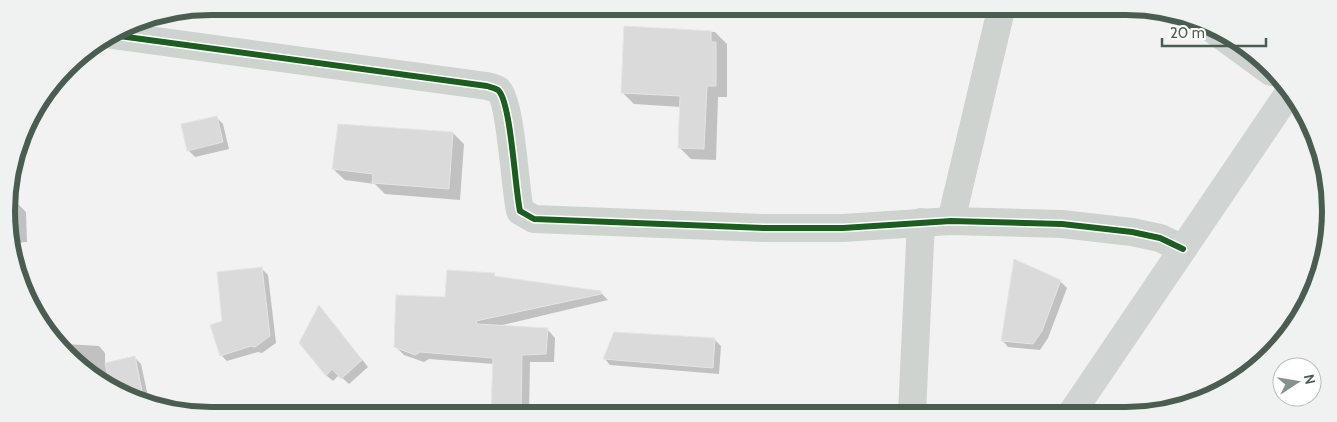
<svg xmlns="http://www.w3.org/2000/svg" width="1337" height="422" font-family="Cabin,sans-serif">
	<style>
		.shadow { fill: #0003 }
		.building { fill: #d9dad9; stroke: #e4e5e5 }
		.lines { fill: none; stroke-linecap: round; stroke-linejoin: round }
		.street { stroke: #ced3d0; stroke-width: 28 }
		.secondary { stroke: #d0d4d2; stroke-width: 28 }
		.cycleway-casing { stroke: #fff; stroke-width: 9 }
		.cycleway { stroke: #1b5e20; stroke-width: 6 }
		.rim { fill: none; stroke: #495e50; stroke-width: 6 }
	</style>
	<rect width="100%" height="100%" fill="#f3f2f3"/>
	<g class="shadow">
		<path d="M626 27 715 32 727 44V97H718L716 160 691 159 679 147 681 107 634 104 622 92Z"/>
		<path d="M216 117 223 124 229 149 195 157 188 150Z"/>
		<path d="M453 133 464 144 460 200 385 194 375 184 345 180 333 169Z"/>
		<path d="M9 200H14L26 212 27 242 12 243Z"/>
		<path d="M262 269 268 275 276 343 262 353 258 352 227 361 221 355 224 322Z"/>
		<path d="M494 275 497 277 600 292 608 300 498 326 547 329 555 338 554 362H530L529 413 493 412 494 364 429 359 424 362 404 355 395 346 446 298Z"/>
		<path d="M1060 281 1067 288 1048 338 1040 350 1008 347 1002 340Z"/>
		<path d="M325 313 368 367 349 384 339 375 333 381 326 375Z"/>
		<path d="M714 339 721 346 719 374 610 365 604 358Z"/>
		<path d="M66 344 99 346 105 353V364L135 358 141 364 149 401 97 381 66 350Z"/>
	</g>
	<g class="building">
		<path d="M624 26 711 31V42H716V86H707L704 149 678 148 680 96 621 93Z"/>
		<path d="M217 116 223 142 187 151 181 124Z"/>
		<path d="M338 124 453 132 449 189 372 183 373 174 332 169Z"/>
		<path d="M1014 259 1061 280 1042 331 1033 344 1001 341Z"/>
		<path d="M262 267 270 336 255 347 251 346 220 356 210 325 222 321 217 272Z"/>
		<path d="M447 270 495 273 494 276 601 291V294L476 321 477 324 548 328 546 354 522 355 521 413 491 412 493 358 420 352 415 355 394 347 396 295 445 297Z"/>
		<path d="M319 305 362 360 341 379 332 369 326 376 299 343Z"/>
		<path d="M614 332 715 338 713 368 603 359Z"/>
		<path d="M135 356 144 401 110 387 105 363Z"/>
	</g>
	<g class="lines">
		<g class="street">
			<path d="M1215 31 1271 72"/>
			<path d="M112 35 487 86C490 87 495 88 498 90 511 101 515 189 520 211L534 219 765 228H843L951 221 1062 224 1132 232 1160 238 1183 249"/>
			<path d="M951 221 1001 10"/>
			<path d="M912 413 921 222"/>
		</g>
		<path class="secondary" d="M1071 414 1290 91"/>
		<defs>
			<path id="cycleway" d="M112 35 487 86C490 87 495 88 498 90 511 101 515 189 520 211L534 219 765 228H843L951 221 1062 224 1132 232 1160 238 1183 249"/>
		</defs>
		<use href="#cycleway" class="cycleway-casing"/>
		<use href="#cycleway" class="cycleway"/>
	</g>
	<path d="M0 0H1337V422H0ZM211 15H1126A196 196 0 0 1 1322 211V211A196 196 0 0 1 1126 407H211A196 196 0 0 1 15 211V211A196 196 0 0 1 211 15Z" fill="#f0f2f1" fill-rule="evenodd"/>
	<path class="rim" d="M211 15H1126A196 196 0 0 1 1322 211V211A196 196 0 0 1 1126 407H211A196 196 0 0 1 15 211V211A196 196 0 0 1 211 15Z"/>
	<g transform="translate(1297 382) rotate(78)"><circle r="24" fill="#ffffff" stroke="#b6bfb9"/>
	<path d="M0-4L9 19L0 12L-9 19Z" fill="#849289"/>
	<text y="-8" font-size="14" font-weight="bold" text-anchor="middle" fill="#495e50">N</text>
	</g>
	<path d="M1162 38v8h104v-8" fill="none" stroke="#495e50" stroke-width="2.5"/>
	<text x="1170" y="38" font-size="15" fill="#495e50" stroke="#ffffff" stroke-width="4" paint-order="stroke">20 m</text>
</svg>
